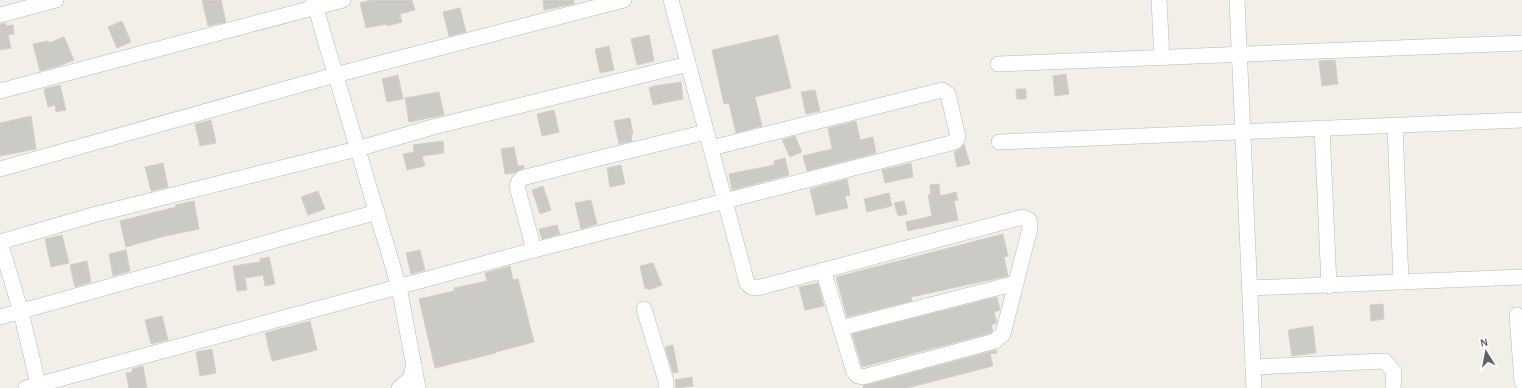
<svg xmlns="http://www.w3.org/2000/svg" width="1522" height="388" font-family="'Alegreya Sans',sans-serif">
	<style>
		.building { fill: #cccac5; stroke: #d6d1c6 }
		.lines { fill: none; stroke-linecap: round; stroke-linejoin: round }
		.minor-casing { stroke: #b5b8bc; stroke-width: 16 }
		.minor { stroke: #fff; stroke-width: 15 }
	</style>
	<rect width="100%" height="100%" fill="#f1efe8"/>
	<g class="building">
		<path d="M202 0H221L226 22 208 26Z"/>
		<path d="M372 0H412L415 10 400 14 402 22 387 26V24L366 28 360 3Z"/>
		<path d="M543 0H574V4L544 10Z"/>
		<path d="M460 8 466 32 449 36 443 12Z"/>
		<path d="M122 21 131 42 117 48 108 27Z"/>
		<path d="M6 23V26L13 25 14 34 8 35 11 48 0 50V24Z"/>
		<path d="M649 35 654 61 637 65 631 39Z"/>
		<path d="M778 35 791 88 755 97 762 126 736 133 729 103 724 104 712 50Z"/>
		<path d="M64 37 74 60 59 66 40 71 33 44 48 41 49 43Z"/>
		<path d="M609 46 614 70 600 73 595 49Z"/>
		<path d="M1335 60 1338 84 1322 86 1319 61Z"/>
		<path d="M1066 74 1069 94 1055 96 1053 76Z"/>
		<path d="M398 75 403 99 387 102 382 79Z"/>
		<path d="M681 82 683 99 653 105 649 88 654 86Z"/>
		<path d="M60 85 66 110 56 112 55 105 48 107 44 89Z"/>
		<path d="M1016 89H1026V99H1017Z"/>
		<path d="M815 90 820 111 806 114 801 92Z"/>
		<path d="M439 92 444 115 409 122 405 98Z"/>
		<path d="M554 110 559 132 542 136 537 114Z"/>
		<path d="M31 116 36 149 0 156V123Z"/>
		<path d="M630 118 633 134H631L632 141 619 144 614 121Z"/>
		<path d="M211 120 216 143 200 146 195 124Z"/>
		<path d="M856 121 860 140 873 137 876 153 807 171 803 156 832 149 828 128Z"/>
		<path d="M795 136 802 152 790 157 782 140Z"/>
		<path d="M443 141 444 153 422 156 425 166 407 170 403 154 414 152 413 145Z"/>
		<path d="M964 144 970 164 957 167 954 152 960 149Z"/>
		<path d="M514 147 518 166 524 165V168L514 173 505 174 501 149Z"/>
		<path d="M785 158 789 175 732 190 729 174 774 165V161Z"/>
		<path d="M163 163 168 187 151 191 145 167Z"/>
		<path d="M911 163 913 177 885 183 882 170Z"/>
		<path d="M621 165 625 184 610 187 607 168Z"/>
		<path d="M847 179 850 195 845 196 848 208 816 215 810 189Z"/>
		<path d="M939 184 940 196 956 192 958 200 954 201 958 220 908 231 906 222 932 216 928 195 931 194 930 185Z"/>
		<path d="M543 186 551 210 540 214 532 190Z"/>
		<path d="M318 191 325 209 308 215 301 197Z"/>
		<path d="M889 193 892 206 867 212 864 199Z"/>
		<path d="M591 200 597 224 581 229 575 203Z"/>
		<path d="M194 201 199 229 161 237 126 247 120 221 176 207 175 205Z"/>
		<path d="M904 201 907 214 898 216 894 203Z"/>
		<path d="M557 225 560 234 542 239 539 229Z"/>
		<path d="M1003 234 1008 256 1004 257 1008 276 911 297 912 301 847 317 836 277Z"/>
		<path d="M62 235 69 263 51 267 45 239Z"/>
		<path d="M126 250 130 271 113 276 109 254Z"/>
		<path d="M420 250 425 270 411 274 406 253Z"/>
		<path d="M269 257 275 284 265 286 263 275 245 278 247 290 237 291 233 266 260 262V259Z"/>
		<path d="M87 261 91 282 75 287 70 265Z"/>
		<path d="M653 263 662 285 649 290 648 288 645 289 640 266Z"/>
		<path d="M510 266 513 280 518 279 534 342 496 352V353L435 368 419 299 454 291V288L487 281 485 273Z"/>
		<path d="M818 283 824 306 805 310 799 287Z"/>
		<path d="M997 297 1000 310 994 312 997 323 991 325 993 331 991 333 862 367 852 334Z"/>
		<path d="M1383 304 1384 319 1371 321 1370 305Z"/>
		<path d="M162 316 168 340 151 344 145 320Z"/>
		<path d="M310 321 317 350 272 361 265 333Z"/>
		<path d="M1313 326 1316 353 1292 356 1288 330Z"/>
		<path d="M673 345 678 372 673 373 665 347Z"/>
		<path d="M212 349 216 373 200 376 196 352Z"/>
		<path d="M996 350 997 353 990 354 993 366 907 388H864L863 386Z"/>
		<path d="M143 366 147 388H129L126 373 132 372V369Z"/>
		<path d="M692 377 693 386 676 388 675 380Z"/>
	</g>
	<g class="lines">
		<defs>
			<g id="minor">
				<path d="M314 0 323 33 399 287 418 388"/>
				<path d="M671 0 747 283 751 287 757 288 1023 217 1029 220 1030 228 1003 334 995 341 863 377 858 376 854 372 823 270"/>
				<path d="M1159 0 1162 58"/>
				<path d="M1237 0 1254 388"/>
				<path d="M0 15 56 0"/>
				<path d="M998 64 1522 43"/>
				<path d="M0 91 343 0"/>
				<path d="M1395 125 1401 282"/>
				<path d="M1322 128 1329 286"/>
				<path d="M999 142 1522 120"/>
				<path d="M0 169 335 75 624 0"/>
				<path d="M0 242 93 215 357 149 433 127 688 64"/>
				<path d="M0 242 21 312 39 388"/>
				<path d="M534 250 517 186 519 181 522 178 608 156 706 132"/>
				<path d="M1249 288 1522 277"/>
				<path d="M644 309 666 381V388"/>
				<path d="M1517 315 1522 382"/>
				<path d="M0 317 377 212"/>
				<path d="M841 328 1016 283"/>
				<path d="M1253 367 1385 361 1394 372 1393 388"/>
				<path d="M26 388 534 250 951 143 956 141 958 137 948 94 942 90 711 148"/>
				<path d="M399 388 410 379 414 365"/>
			</g>
		</defs>
		<use href="#minor" class="minor-casing"/>
		<use href="#minor" class="minor"/>
	</g>
	<g transform="translate(1486 352) rotate(349)" stroke="#ffffff" stroke-width="3" paint-order="stroke">
	<path d="M0-3L7 15L0 10L-7 15Z" fill="#5f6368"/>
	<text y="-6" font-size="11" font-weight="bold" text-anchor="middle" fill="#5f6368">N</text>
	</g>
</svg>
